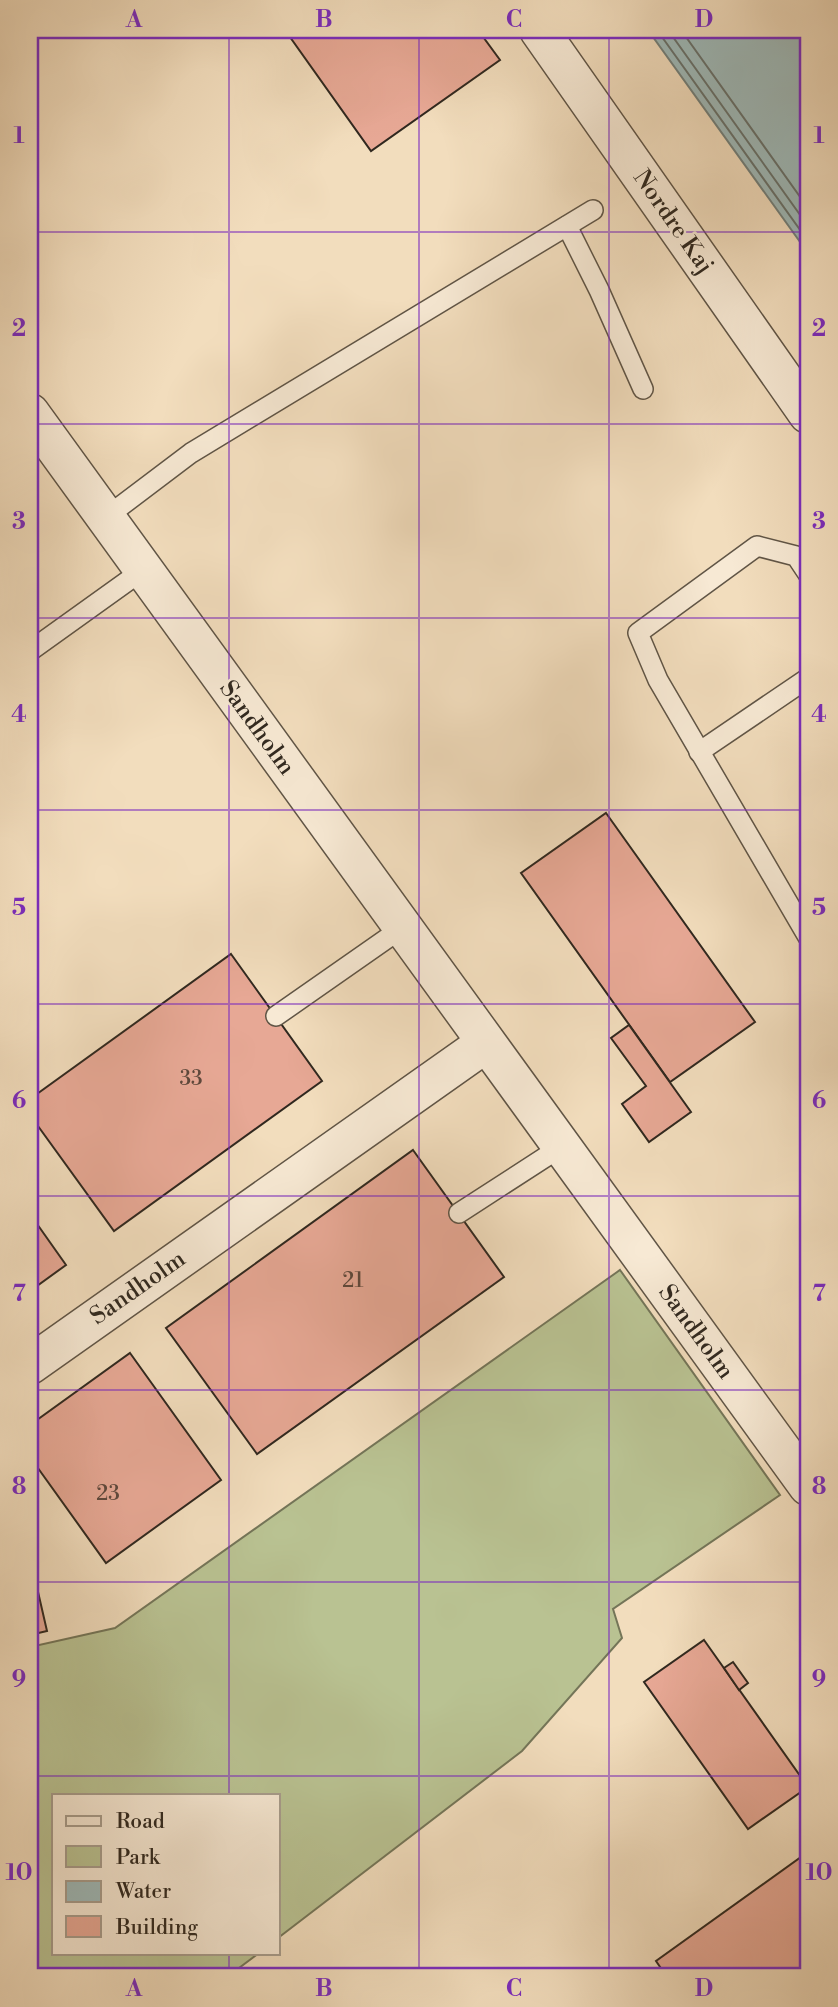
<svg xmlns="http://www.w3.org/2000/svg" width="838" height="2007" font-family="'Libre Bodoni',serif">
	<style>
		.green { fill: #b9c292; stroke: #747558; stroke-width: 2 }
		.water { fill: #9ebaba; stroke: #72807c; stroke-width: 2 }
		.lines { fill: none; stroke-linecap: round; stroke-linejoin: round }
		.shore { stroke: #67716c; stroke-width: 2 }
		.building { fill: #e7a895; stroke: #30281f; stroke-width: 2 }
		.lane-casing { stroke: #605546; stroke-width: 22 }
		.street-casing { stroke: #605546; stroke-width: 41 }
		.lane { stroke: #f7e9d4; stroke-width: 19 }
		.street { stroke: #f7e9d4; stroke-width: 38 }
		.grid { fill: none; stroke: #7b2cbf; stroke-width: 2; stroke-opacity: 0.55 }
		.labels { text-anchor: middle; dominant-baseline: central; stroke-width: 5; stroke-linejoin: round; paint-order: stroke }
		.number-label { font-size: 21px; fill: #5e483c }
		.street-label { font-size: 24px; fill: #30281f; stroke: #f7e9d4 }
		.neatline { fill: none; stroke: #7b2cbf; stroke-width: 2.5 }
		.grid-label { font-size: 23px; text-anchor: middle; font-weight: bold; fill: #7b2cbf }
	</style>
	<rect width="100%" height="100%" fill="#f2ddbd"/>
	<filter id="stains"><feTurbulence type="fractalNoise" baseFrequency=".00286" numOctaves="4"/><feColorMatrix values="0 0 0 0 .2 0 0 0 0 .09 0 0 0 0 .02 0 0 0 .5 -.17"/></filter>
	<radialGradient id="worn" r=".72"><stop offset=".6" stop-color="#630" stop-opacity="0"/><stop offset="1" stop-color="#630" stop-opacity=".3"/></radialGradient>
	<path class="green" d="M620 1270 780 1495 613 1609 622 1638 522 1751 278 1938V1795H54V1953H259L227 1977H30V1647L115 1628Z"/>
	<path class="water" d="M648 30H808V253Z"/>
	<g class="lines">
		<g class="shore">
			<path d="M657 30 808 241"/>
			<path d="M668 30 808 226"/>
			<path d="M681 30 808 208"/>
		</g>
	</g>
	<g class="building">
		<path d="M285 30H478L500 60 371 151Z"/>
		<path d="M606 813 755 1022 670 1082 521 873Z"/>
		<path d="M231 954 322 1081 114 1231 30 1115V1099Z"/>
		<path d="M629 1025 691 1112 649 1142 622 1104 646 1086 611 1038Z"/>
		<path d="M413 1150 504 1277 257 1454 166 1328Z"/>
		<path d="M30 1214 66 1265 30 1291Z"/>
		<path d="M130 1353 221 1480 106 1563 30 1457V1425Z"/>
		<path d="M30 1557 47 1631 30 1635Z"/>
		<path d="M704 1640 808 1787 748 1829 644 1682Z"/>
		<path d="M733 1662 748 1683 739 1690 724 1668Z"/>
		<path d="M808 1852V1977H667L656 1961Z"/>
	</g>
	<g class="lines">
		<defs>
			<g id="lane">
				<path d="M567 226 599 290 643 389"/>
				<path d="M105 518 191 453 593 210"/>
				<path d="M808 574 796 556 757 546 638 633 658 680 808 937"/>
				<path d="M30 651 143 570"/>
				<path d="M699 752 808 678"/>
				<path d="M276 1016 402 928"/>
				<path d="M459 1213 561 1147"/>
			</g>
			<g id="street">
				<path d="M539 30 808 414"/>
				<path d="M30 413 808 1486"/>
				<path d="M30 1365 486 1043"/>
			</g>
		</defs>
		<use href="#lane" class="lane-casing"/>
		<use href="#street" class="street-casing"/>
		<use href="#lane" class="lane"/>
		<use href="#street" class="street"/>
	</g>
	<path class="grid" d="M229 30V1795M419 30V1977M609 30V1977M30 232H808M30 424H808M30 618H808M30 810H808M30 1004H808M30 1196H808M30 1390H808M30 1582H808M30 1776H808M229 1953V1977"/>
	<g class="labels">
		<g class="number-label">
			<text x="191" y="1079">33</text>
			<text x="353" y="1281">21</text>
			<text x="108" y="1494">23</text>
		</g>
		<g class="street-label">
			<text transform="translate(673 222) rotate(55)">Nordre Kaj</text>
			<text transform="translate(257 728) rotate(54)">Sandholm</text>
			<text transform="translate(138 1288) rotate(-35)">Sandholm</text>
			<text transform="translate(696 1332) rotate(54)">Sandholm</text>
		</g>
	</g>
	<rect width="838" height="2007" fill="none" stroke="#f2ddbd" stroke-width="77"/>
	<rect x="52" y="1794" width="228" height="161" fill="#f7e9d4" stroke="#a79c8c" stroke-width="2"/>
	<rect x="66" y="1816" width="35" height="10" fill="#f7e9d4" stroke="#a79c8c" stroke-width="2"/>
	<text x="116" y="1828" font-size="21" fill="#30281f">Road</text>
	<rect x="66" y="1846" width="35" height="21" fill="#b9c292" stroke="#a79c8c" stroke-width="2"/>
	<text x="116" y="1864" font-size="21" fill="#30281f">Park</text>
	<rect x="66" y="1881" width="35" height="21" fill="#9ebaba" stroke="#a79c8c" stroke-width="2"/>
	<text x="116" y="1898" font-size="21" fill="#30281f">Water</text>
	<rect x="66" y="1916" width="35" height="21" fill="#e7a895" stroke="#a79c8c" stroke-width="2"/>
	<text x="116" y="1934" font-size="21" fill="#30281f">Building</text>
	<rect x="38" y="38" width="762" height="1930" class="neatline"/>
	<g class="grid-label">
		<text x="134" y="27">A</text>
		<text x="324" y="27">B</text>
		<text x="514" y="27">C</text>
		<text x="704" y="27">D</text>
		<text x="19" y="143">1</text>
		<text x="819" y="143">1</text>
		<text x="19" y="336">2</text>
		<text x="819" y="336">2</text>
		<text x="19" y="529">3</text>
		<text x="819" y="529">3</text>
		<text x="19" y="722">4</text>
		<text x="819" y="722">4</text>
		<text x="19" y="915">5</text>
		<text x="819" y="915">5</text>
		<text x="19" y="1108">6</text>
		<text x="819" y="1108">6</text>
		<text x="19" y="1301">7</text>
		<text x="819" y="1301">7</text>
		<text x="19" y="1494">8</text>
		<text x="819" y="1494">8</text>
		<text x="19" y="1687">9</text>
		<text x="819" y="1687">9</text>
		<text x="19" y="1880">10</text>
		<text x="819" y="1880">10</text>
		<text x="134" y="1996">A</text>
		<text x="324" y="1996">B</text>
		<text x="514" y="1996">C</text>
		<text x="704" y="1996">D</text>
	</g>
	<rect width="100%" height="100%" filter="url(#stains)"/>
	<rect width="100%" height="100%" fill="url(#worn)"/>
</svg>
